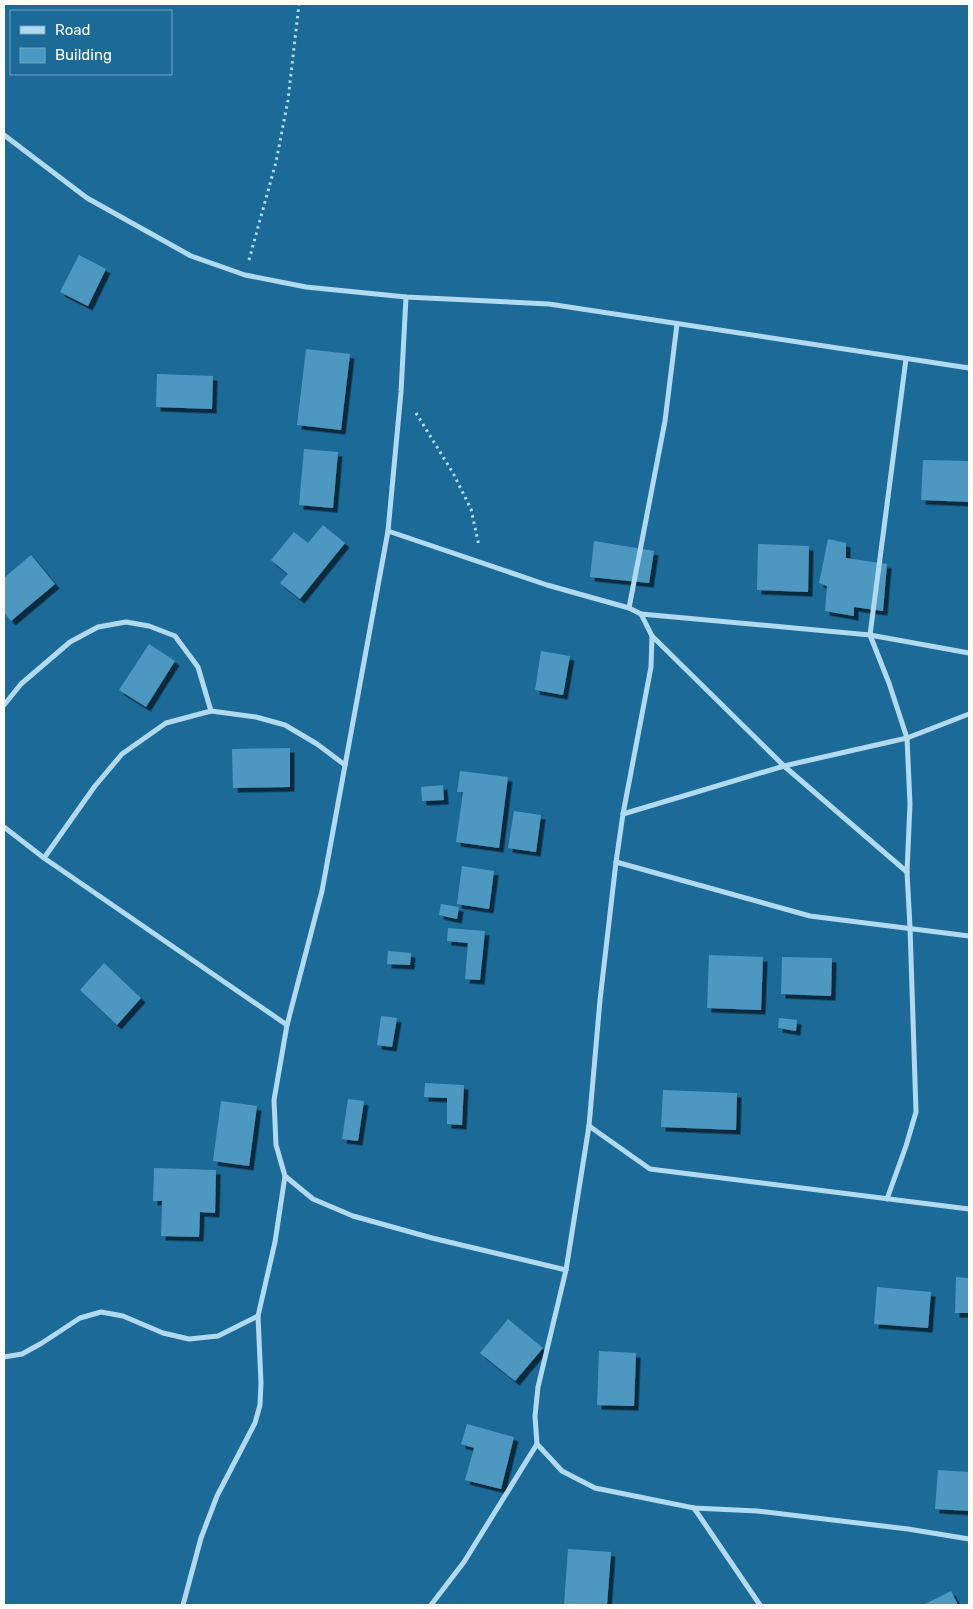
<svg xmlns="http://www.w3.org/2000/svg" width="973" height="1609" font-family="Rubik,sans-serif">
	<style>
		.building { fill: #4d98c1; filter: url(#shadow) }
		.lines { fill: none; stroke-linecap: round; stroke-linejoin: round }
		.path { stroke: #b1daf0; stroke-width: 3; stroke-dasharray: 2.5 4; stroke-linecap: butt }
		.minor { stroke: #b1daf0; stroke-width: 5 }
	</style>
	<defs>
		<filter id="shadow"><feDropShadow dx="4.5" dy="4.5" stdDeviation="0" flood-color="#0009"/></filter>
	</defs>
	<rect width="100%" height="100%" fill="#1c6a98"/>
	<g class="building">
		<path d="M79 255 106 269 88 306 60 292Z"/>
		<path d="M306 349 350 354 341 430 297 425Z"/>
		<path d="M157 374 213 376 212 409 156 407Z"/>
		<path d="M304 449 338 452 333 508 299 505Z"/>
		<path d="M923 460 969 461V502L921 500Z"/>
		<path d="M323 525 345 543 300 599 280 583 288 574 271 560 294 532 308 543Z"/>
		<path d="M828 539 846 543V558L887 564 883 611 854 607V616L825 611 827 586 819 583Z"/>
		<path d="M594 541 654 551 649 583 590 577Z"/>
		<path d="M758 544 809 546 808 592 757 590Z"/>
		<path d="M31 555 55 584 11 621 4 612V578Z"/>
		<path d="M149 644 175 661 146 707 119 690Z"/>
		<path d="M541 651 570 656 563 695 535 690Z"/>
		<path d="M290 748V787L233 788 232 749Z"/>
		<path d="M460 771 508 777 499 848 456 842 463 792H457Z"/>
		<path d="M443 785 444 800 422 801 421 787Z"/>
		<path d="M514 811 541 815 536 852 508 848Z"/>
		<path d="M462 866 494 871 489 909 457 904Z"/>
		<path d="M441 904 459 907 457 919 439 915Z"/>
		<path d="M448 928 485 931 480 980 465 979 468 943 447 941Z"/>
		<path d="M388 951 411 953 410 965 387 964Z"/>
		<path d="M709 955 763 957 761 1010 707 1008Z"/>
		<path d="M782 957 832 958 831 996 781 994Z"/>
		<path d="M104 963 141 998 117 1025 80 990Z"/>
		<path d="M381 1016 397 1018 392 1047 377 1045Z"/>
		<path d="M779 1018 797 1020 796 1031 778 1028Z"/>
		<path d="M425 1083 464 1085 462 1125 447 1124V1098L424 1097Z"/>
		<path d="M663 1090 737 1093 736 1130 661 1127Z"/>
		<path d="M348 1099 364 1101 358 1141 342 1139Z"/>
		<path d="M221 1101 257 1106 249 1166 213 1161Z"/>
		<path d="M154 1168 216 1170 215 1213 200 1212 199 1237 161 1236 162 1201H153Z"/>
		<path d="M956 1277 969 1278V1313H955Z"/>
		<path d="M877 1287 931 1292 928 1328 874 1324Z"/>
		<path d="M508 1319 543 1348 515 1381 480 1353Z"/>
		<path d="M599 1351 636 1353 634 1406 597 1405Z"/>
		<path d="M467 1424 514 1437 501 1489 465 1480 474 1448 461 1444Z"/>
		<path d="M938 1470 969 1472V1511L935 1509Z"/>
		<path d="M568 1549 611 1552 607 1605H564Z"/>
		<path d="M951 1591 958 1605H923Z"/>
	</g>
	<g class="lines">
		<g class="path">
			<path d="M249 260 276 162 288 100 299 4"/>
			<path d="M416 413 453 473 471 509 479 546"/>
		</g>
		<g class="minor">
			<path d="M4 135 87 198 191 256 245 275 306 287 406 297 549 304 969 368"/>
			<path d="M406 297 401 392 388 531 322 891 287 1025 274 1100 276 1145 285 1176 313 1199 353 1216 432 1238 566 1270"/>
			<path d="M388 531 547 585 629 608 641 614 652 636 651 667 623 814 616 862 600 1000 589 1126 566 1270 538 1387 535 1416 537 1444 562 1471 595 1488 694 1508 757 1511 908 1529 969 1539"/>
			<path d="M629 608 665 421 677 324"/>
			<path d="M641 614 870 635 969 653"/>
			<path d="M652 636 784 766 907 872"/>
			<path d="M4 705 21 684 70 642 98 627 126 622 149 626 175 636 198 667 211 711"/>
			<path d="M623 814 784 766 907 738 969 714"/>
			<path d="M4 827 44 858 287 1025"/>
			<path d="M44 858 95 786 122 754 166 723 211 711 256 717 285 725 317 744 345 765"/>
			<path d="M616 862 810 916 969 936"/>
			<path d="M589 1126 650 1169 969 1209"/>
			<path d="M887 1199 906 1146 916 1112 910 927 907 872 910 804 907 738 889 683 870 635 906 359"/>
			<path d="M4 1357 22 1354 42 1343 80 1318 101 1312 123 1316 163 1333 189 1339 218 1336 258 1316"/>
			<path d="M694 1508 760 1605"/>
			<path d="M183 1605 201 1538 217 1496 255 1423 260 1405 261 1383 258 1316 275 1242 285 1176"/>
			<path d="M431 1605 464 1562 537 1444"/>
		</g>
	</g>
	<rect width="973" height="1609" fill="none" stroke="#ffffff" stroke-width="10"/>
	<rect x="10" y="10" width="162" height="65" fill="#1c6a98" stroke="#77a6c1"/>
	<rect x="20" y="26" width="25" height="8" fill="#b1daf0" stroke="#77a6c1"/>
	<text x="55" y="35" font-size="15" fill="#ffffff">Road</text>
	<rect x="20" y="48" width="25" height="15" fill="#4d98c1" stroke="#77a6c1"/>
	<text x="55" y="60" font-size="15" fill="#ffffff">Building</text>
</svg>
